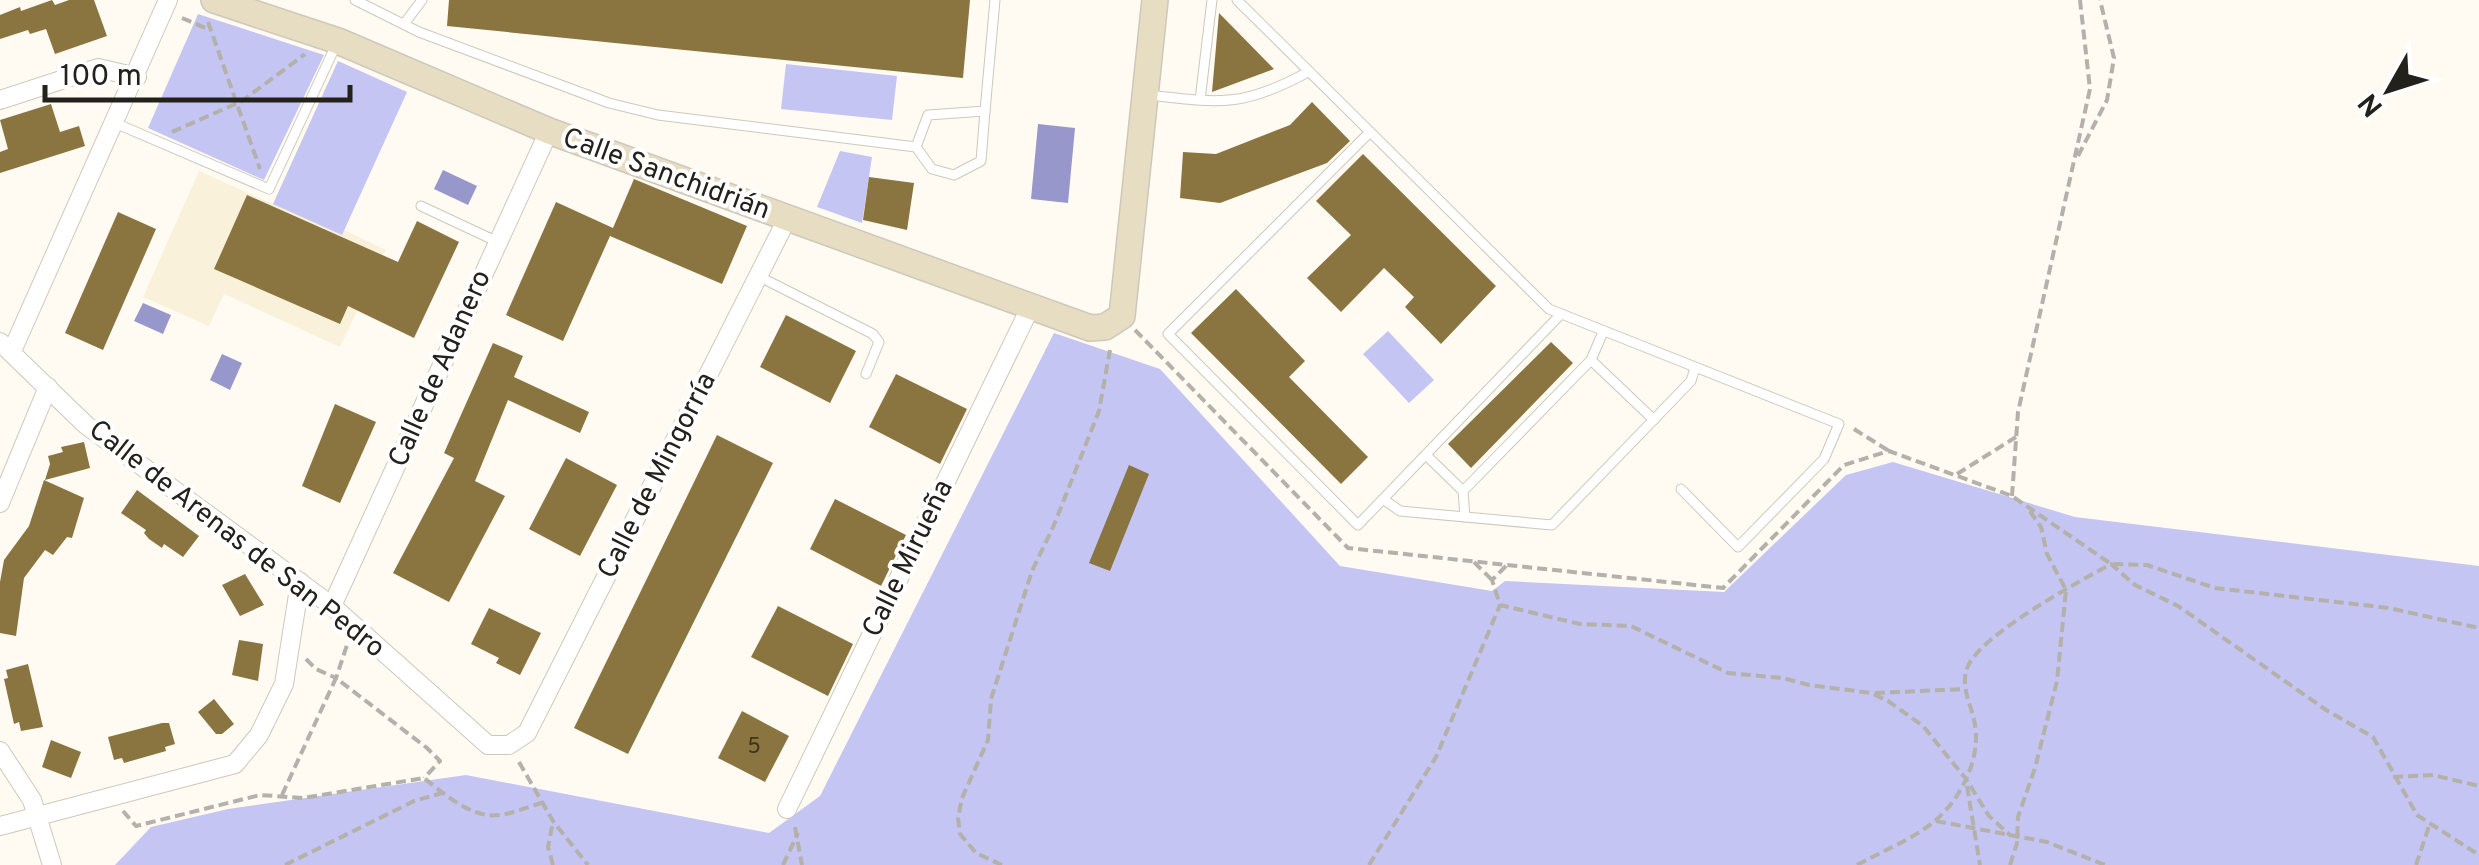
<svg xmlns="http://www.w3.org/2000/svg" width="2479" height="865" font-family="Overpass,sans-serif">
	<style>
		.built { fill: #faf1db }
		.green { fill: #c4c5f3 }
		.water { fill: #9797cb }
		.building { fill: #8a7541 }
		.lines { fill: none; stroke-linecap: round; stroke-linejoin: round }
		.lane-casing { stroke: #cec8ba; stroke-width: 11 }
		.street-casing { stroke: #cec8ba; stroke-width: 20 }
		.secondary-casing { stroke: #cec8ba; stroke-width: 28 }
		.path { stroke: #b4b0aa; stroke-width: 4; stroke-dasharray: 10 5; stroke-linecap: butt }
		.lane { stroke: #fff; stroke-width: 9 }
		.street { stroke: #fff; stroke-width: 18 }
		.secondary { stroke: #e6ddc2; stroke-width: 25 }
		.labels { text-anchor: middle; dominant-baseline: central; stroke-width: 8; stroke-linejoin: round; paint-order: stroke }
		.number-label { font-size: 22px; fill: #3d3625 }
		.street-label { font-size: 28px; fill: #23211c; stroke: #fff }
	</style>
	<rect width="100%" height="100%" fill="#fffbf3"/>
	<path class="built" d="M338 61 407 92 344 230 386 250 340 347 224 294 209 326 143 297 199 171 273 204Z"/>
	<g class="green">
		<path d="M198 14 324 55 264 180 148 128Z"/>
		<path d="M338 61 407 92 342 235 273 204Z"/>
		<path d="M786 64 897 76 892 120 781 109Z"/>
		<path d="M840 151 872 157 862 223 817 207Z"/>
		<path d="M1388 331 1434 380 1409 403 1363 354Z"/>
		<path d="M1054 333 1160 369 1340 566 1492 591 1505 581 1724 592 1846 475 1893 462 2075 517 2479 566V865H115L151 827 228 809 466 775 769 833 820 796Z"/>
	</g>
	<g class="water">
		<path d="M1038 124 1075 128 1068 203 1031 199Z"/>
		<path d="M443 170 477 186 468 205 434 189Z"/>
		<path d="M143 303 171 315 163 334 134 321Z"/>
		<path d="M222 354 242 363 230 390 210 380Z"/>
	</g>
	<g class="building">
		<path d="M52 0 55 5 69 0H94L107 36 55 54 46 29 30 34 28 30 0 39V15L20 7 21 11Z"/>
		<path d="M449 0H970L963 78 447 26Z"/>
		<path d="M1219 13 1274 69 1212 92Z"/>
		<path d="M1312 102 1350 141 1327 163 1220 203 1180 198 1183 152 1216 154 1290 125Z"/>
		<path d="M51 104 60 132 79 126 85 146 0 173V152L8 149 0 120Z"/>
		<path d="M1363 154 1496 286 1441 344 1405 307 1414 297 1384 268 1341 312 1307 278 1351 235 1316 201Z"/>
		<path d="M869 177 914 183 907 230 863 220Z"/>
		<path d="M634 179 747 226 722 284 610 236 563 341 506 315 556 202 613 228Z"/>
		<path d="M247 195 398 262 417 221 459 242 414 338 348 306 340 324 214 269Z"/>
		<path d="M118 212 156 229 103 350 65 333Z"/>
		<path d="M1236 289 1305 361 1289 377 1368 457 1341 484 1191 333Z"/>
		<path d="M786 315 856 351 830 403 760 367Z"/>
		<path d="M1551 342 1573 363 1471 468 1448 444Z"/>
		<path d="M493 343 523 356 514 377 589 412 580 433 508 400 475 481 505 496 449 602 393 573 454 458 444 453Z"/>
		<path d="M896 374 967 409 940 464 869 427Z"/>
		<path d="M335 404 376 422 340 503 302 486Z"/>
		<path d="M717 435 773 463 628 754 574 728Z"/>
		<path d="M84 442 90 468 45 480 50 464 48 456 63 452 61 447Z"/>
		<path d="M566 458 617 485 580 556 529 529Z"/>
		<path d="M1129 465 1149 474 1110 571 1089 563Z"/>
		<path d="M44 480 84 498 72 538 67 537 53 555 45 550 24 578 16 636 0 633V582L4 560 29 526Z"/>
		<path d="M137 490 199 536 183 557 164 544 162 548 149 539 144 533 146 530 121 513Z"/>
		<path d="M835 499 906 535 881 586 810 549Z"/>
		<path d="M245 574 264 605 240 616 222 585Z"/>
		<path d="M778 606 853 644 828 696 751 657Z"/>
		<path d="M489 608 541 633 520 675 496 663 499 658 471 644Z"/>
		<path d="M239 640 263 644 258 681 232 675Z"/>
		<path d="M28 664 43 727 21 731 19 722 14 724 4 679 8 678 6 670Z"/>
		<path d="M214 699 234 724 222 734H216L198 712Z"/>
		<path d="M742 711 789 736 765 782 718 758Z"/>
		<path d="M162 723H169L175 744 165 747 166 751 124 763 122 758 114 760 108 737Z"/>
		<path d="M51 740 81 752 71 778 42 767Z"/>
	</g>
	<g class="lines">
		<defs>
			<g id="lane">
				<path d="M355 0 419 32 609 103 658 115 916 147 928 115 985 111 995 0"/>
				<path d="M1237 0 1549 309 1839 424 1824 459 1738 547 1681 489"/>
				<path d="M404 24 422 0"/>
				<path d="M1148 95C1220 103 1242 108 1308 72"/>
				<path d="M1200 100 1212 0"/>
				<path d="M115 123 269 189 336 45"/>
				<path d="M1370 132 1168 334 1358 525 1561 314"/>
				<path d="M916 147 932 169 954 175 981 161 985 111"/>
				<path d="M421 206 498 242"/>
				<path d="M760 277 873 334 879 342 866 374"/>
				<path d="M1591 360 1654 420"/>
				<path d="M1426 455 1463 491 1465 517"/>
				<path d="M1463 491 1591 360 1603 332"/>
				<path d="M1383 499 1400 511 1552 525 1691 381 1695 368"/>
			</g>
			<g id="street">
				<path d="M0 100 98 68 137 77"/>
				<path d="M0 342 86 425 332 606 488 745H509L527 733 787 219"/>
				<path d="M12 351 168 0"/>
				<path d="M0 503 48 387"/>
				<path d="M332 606 549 131"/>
				<path d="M0 751 32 800 52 865"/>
				<path d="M787 809 1030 308"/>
				<path d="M0 826 235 764 259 735 284 684 300 582"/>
			</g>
			<path id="secondary" d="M214 0 338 41 549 131 1090 328 1105 327 1122 316 1155 0"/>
		</defs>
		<use href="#lane" class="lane-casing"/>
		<use href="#street" class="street-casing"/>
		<use href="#secondary" class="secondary-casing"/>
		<g class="path">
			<path d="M182 18 210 30"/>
			<path d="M208 22 260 169"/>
			<path d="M172 132 242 101 305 54"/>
			<path d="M2078 156 2107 100 2114 58 2100 0"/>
			<path d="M1135 330 1348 548 1723 588 1844 465 1889 451 2012 496 2111 564 2147 565 2215 588 2389 608 2479 628"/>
			<path d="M1854 429 1889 451"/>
			<path d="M1957 474 2016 437"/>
			<path d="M2012 496 2018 412 2090 89 2080 0"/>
			<path d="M1474 562 1492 580"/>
			<path d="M1506 566 1492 580 1500 605 1580 624 1631 626 1728 673 1783 678 1809 685 1871 693 1888 701 1923 726 1966 779 1989 816 2011 836"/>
			<path d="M306 659 316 669 336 678 347 645"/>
			<path d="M1875 693 1965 689"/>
			<path d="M519 762 553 821 588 865"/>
			<path d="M2393 777 2433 775 2479 786"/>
			<path d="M1967 786 1980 865"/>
			<path d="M282 795 336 678 427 748 440 761 424 778"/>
			<path d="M123 811 136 826 260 795 303 798 424 778C440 791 465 812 487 815 504 818 526 807 542 803"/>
			<path d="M1936 821 2047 842 2105 865"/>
			<path d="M795 827 802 865"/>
			<path d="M285 865 414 801 442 793"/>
			<path d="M553 865 548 847 553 821"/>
			<path d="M783 865 798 833"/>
			<path d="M1002 865 976 853 960 834 958 818 962 798 988 740 991 699 1032 571 1054 525 1099 411 1110 350"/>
			<path d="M1369 865 1436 757 1500 605"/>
			<path d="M1857 865C1905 839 1943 830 1967 777 1974 761 1978 743 1975 725 1972 705 1959 686 1968 666 1982 634 2078 582 2111 564L2135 585 2178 606 2326 710 2373 737 2417 815 2479 855"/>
			<path d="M2010 865 2017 843 2018 817 2035 768 2057 681 2066 590 2047 554 2041 527 2027 507"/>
			<path d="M2416 865 2430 823"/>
		</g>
		<use href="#lane" class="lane"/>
		<use href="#street" class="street"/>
		<use href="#secondary" class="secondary"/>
	</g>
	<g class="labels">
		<g class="number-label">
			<text x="754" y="747">5</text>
		</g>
		<g class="street-label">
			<text transform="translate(666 175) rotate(20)">Calle Sanchidrián</text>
			<text transform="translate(441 369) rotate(-66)">Calle de Adanero</text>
			<text transform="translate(658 476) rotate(-63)">Calle de Mingorría</text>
			<text transform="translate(236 540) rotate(38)">Calle de Arenas de San Pedro</text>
			<text transform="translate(909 559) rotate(-64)">Calle Mirueña</text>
		</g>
	</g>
	<g transform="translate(2389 90) rotate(231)" stroke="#ffffff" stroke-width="8" paint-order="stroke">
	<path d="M0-8L18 38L0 25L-18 38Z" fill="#23211c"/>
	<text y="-15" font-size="28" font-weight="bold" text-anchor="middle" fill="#23211c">N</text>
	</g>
	<path d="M45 85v15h305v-15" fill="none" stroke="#23211c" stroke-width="5"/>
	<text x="60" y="85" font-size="30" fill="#23211c" stroke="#ffffff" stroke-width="8" paint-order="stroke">100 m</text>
</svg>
